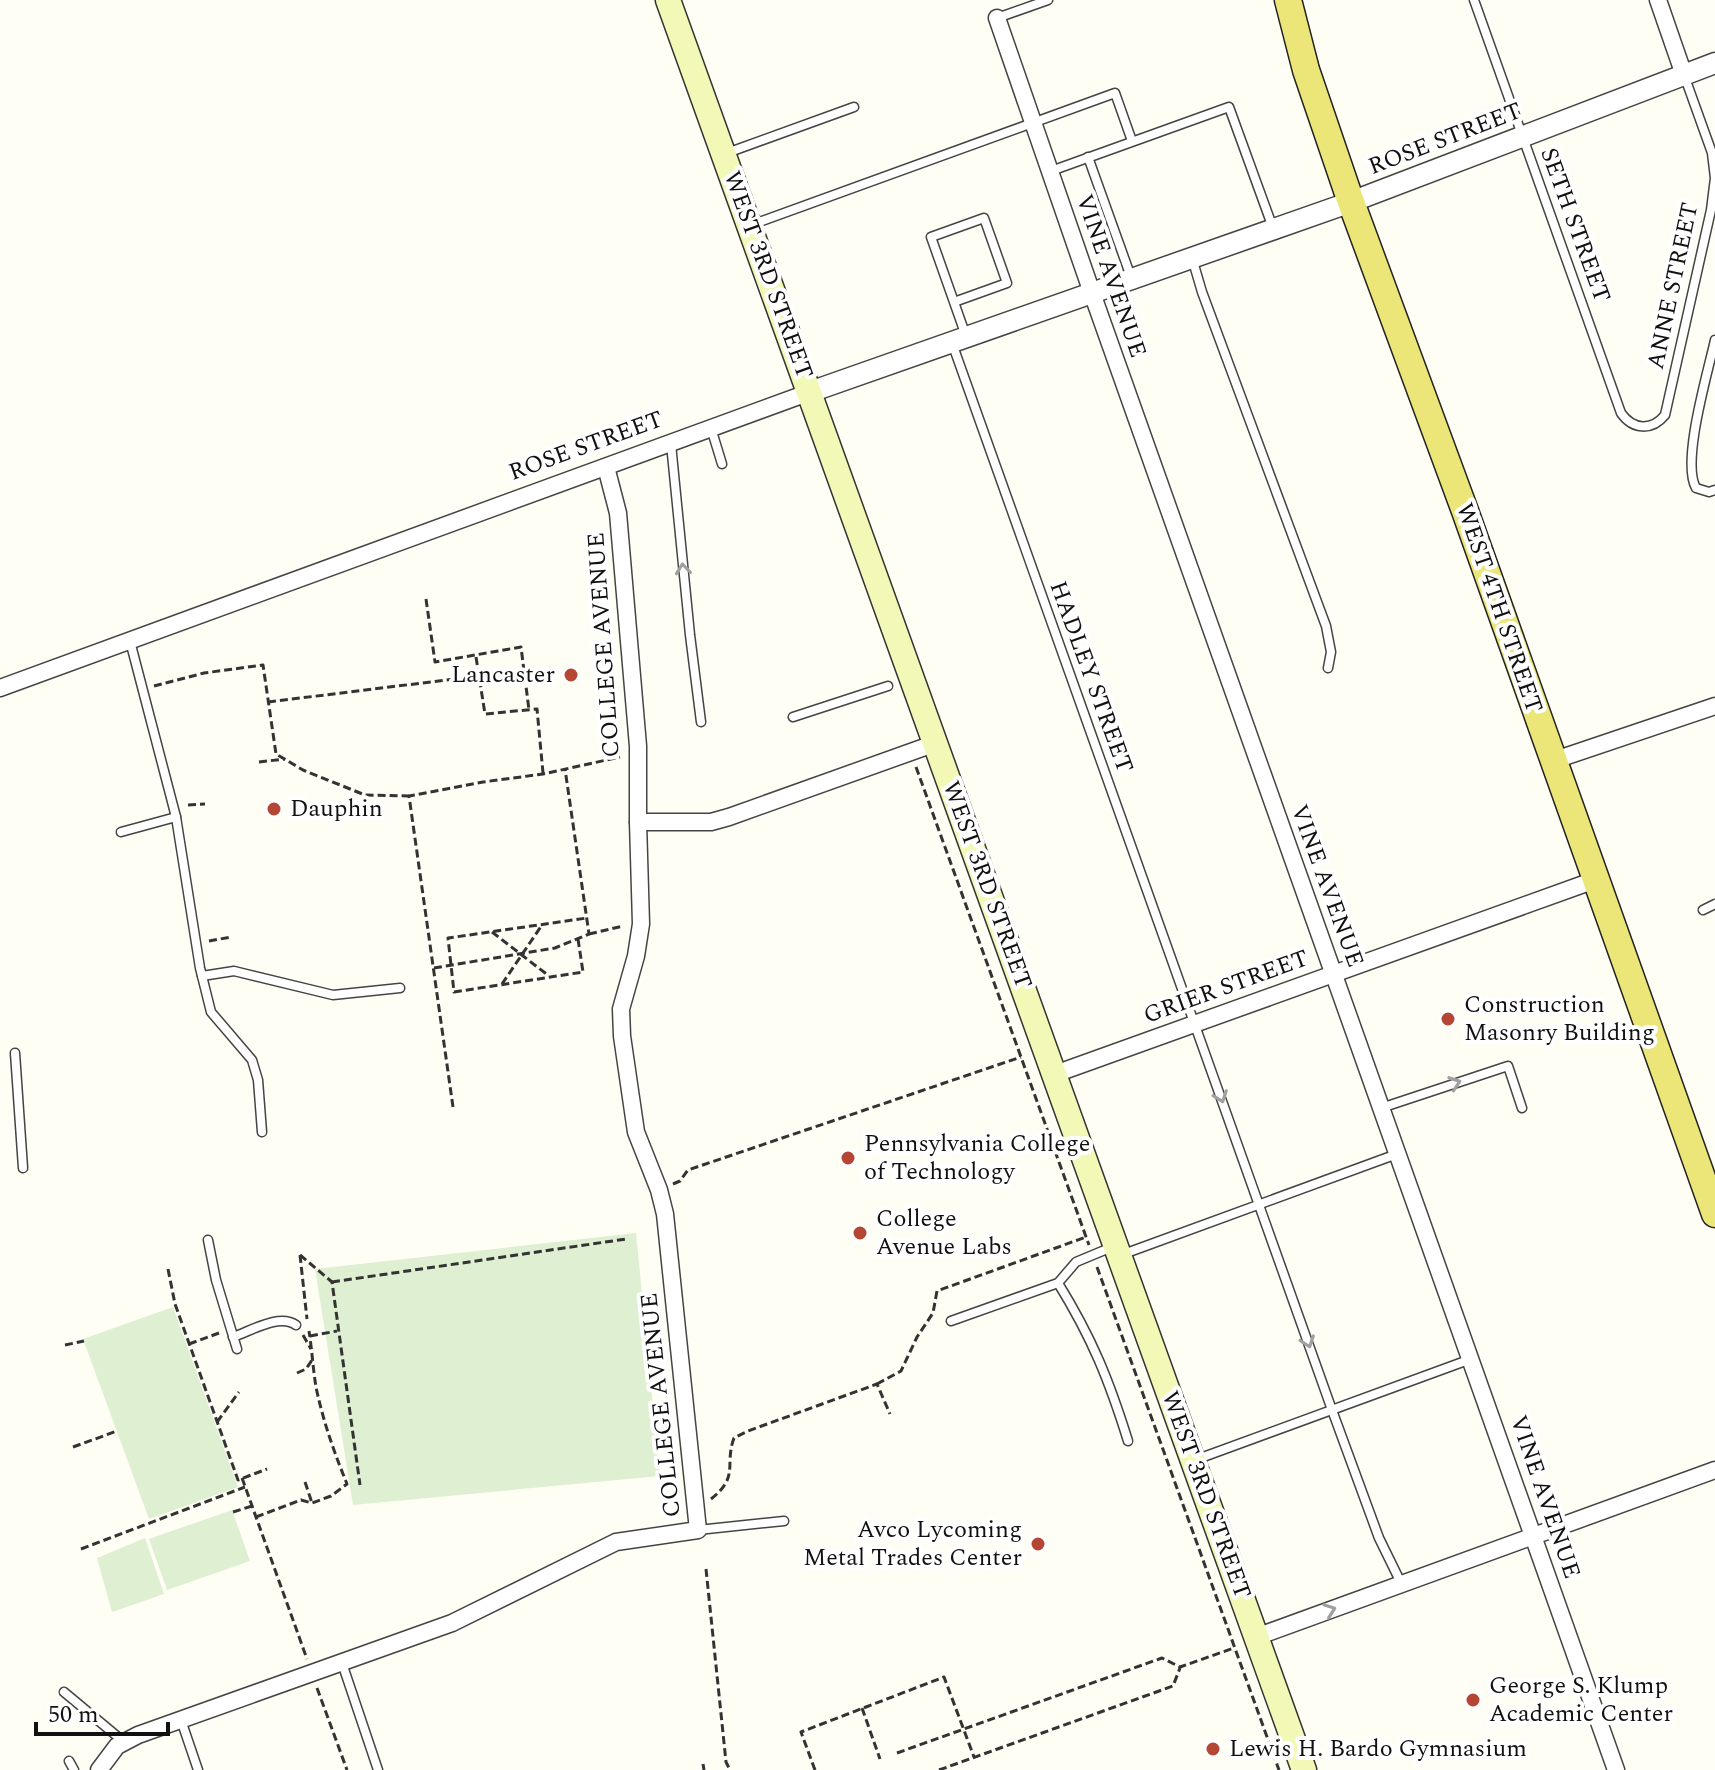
<svg xmlns="http://www.w3.org/2000/svg" width="1715" height="1770" font-family="Spectral,serif">
	<style>
		.pitch { fill: #dfefd2 }
		.lines { fill: none; stroke-linecap: round; stroke-linejoin: round }
		.service-casing { stroke: #444; stroke-width: 11 }
		.minor-casing { stroke: #444; stroke-width: 19 }
		.tertiary-casing { stroke: #444; stroke-width: 23 }
		.secondary-casing { stroke: #333; stroke-width: 27 }
		.primary-casing { stroke: #222; stroke-width: 29 }
		.path { stroke: #333; stroke-width: 3; stroke-dasharray: 8 4; stroke-linecap: butt }
		.service { stroke: #fff; stroke-width: 8 }
		.minor { stroke: #fff; stroke-width: 16 }
		.tertiary { stroke: #fff; stroke-width: 20 }
		.secondary { stroke: #f3f8b6; stroke-width: 24 }
		.primary { stroke: #ece577; stroke-width: 26 }
		.oneway { stroke: #a0a0a0 }
		.poi-dot { fill: #b64634; stroke: #fff; stroke-width: 3 }
		.labels { text-anchor: middle; dominant-baseline: central; stroke-width: 8; stroke-linejoin: round; paint-order: stroke }
		.street-label { font-size: 24px; fill: #111; stroke: #fff }
		.poi-label { font-size: 24px; fill: #111; stroke: #fff; text-anchor: start }
	</style>
	<rect width="100%" height="100%" fill="#fefef5"/>
	<g class="pitch">
		<path d="M636 1233 660 1476 353 1505 315 1269Z"/>
		<path d="M173 1307 238 1487 149 1519 83 1339Z"/>
		<path d="M232 1510 250 1561 167 1590 149 1539Z"/>
		<path d="M145 1538 164 1594 112 1612 97 1558Z"/>
	</g>
	<g class="lines">
		<defs>
			<g id="service">
				<path d="M1474 0 1621 413C1633 430 1652 431 1665 415L1711 210 1715 178 1712 153 1684 75"/>
				<path d="M997 18 1048 0"/>
				<path d="M727 153 854 107"/>
				<path d="M1088 157 1131 277"/>
				<path d="M1051 171 1229 107 1273 228"/>
				<path d="M751 225 1115 93 1132 141"/>
				<path d="M1192 258 1202 292 1326 626 1331 652 1328 668"/>
				<path d="M954 302 1007 283 984 218 931 237 966 336"/>
				<path d="M1715 340C1708 372 1681 462 1696 488L1709 492 1715 490"/>
				<path d="M952 343 1332 1410 1379 1538 1402 1585"/>
				<path d="M711 428 722 464"/>
				<path d="M671 444 690 635 701 722"/>
				<path d="M130 641 176 817 200 968 211 1012 252 1060 258 1080 262 1132"/>
				<path d="M793 717 888 686"/>
				<path d="M121 832 176 817"/>
				<path d="M1703 910 1715 904"/>
				<path d="M202 976 234 971 333 995 400 988"/>
				<path d="M15 1053 23 1168"/>
				<path d="M1381 1108 1508 1066 1522 1108"/>
				<path d="M208 1240 216 1280 237 1349"/>
				<path d="M1121 1255 1397 1154"/>
				<path d="M1058 1283C1092 1338 1109 1380 1128 1441"/>
				<path d="M951 1321 1058 1283 1076 1262 1112 1247"/>
				<path d="M233 1337C251 1331 279 1313 296 1325"/>
				<path d="M1195 1460 1471 1359"/>
				<path d="M698 1530 784 1521"/>
				<path d="M342 1663 378 1770"/>
				<path d="M64 1692 124 1742"/>
				<path d="M181 1720 198 1770"/>
				<path d="M69 1761 74 1770"/>
			</g>
			<g id="minor">
				<path d="M1658 0 1684 75"/>
				<path d="M997 18 1092 293 1616 1770"/>
				<path d="M606 467 618 513 638 746V822"/>
				<path d="M0 688 810 392"/>
				<path d="M1552 761 1715 706"/>
				<path d="M1055 1074 1595 880"/>
				<path d="M1256 1637 1715 1470"/>
				<path d="M99 1770 117 1746 138 1735 452 1623 616 1542 698 1530 665 1214 659 1190 636 1132 622 1036 621 1009 636 956 641 924 638 822H711L729 817 936 743"/>
			</g>
			<path id="tertiary" d="M810 392 1351 202 1715 63"/>
			<path id="secondary" d="M668 0 1304 1770"/>
			<path id="primary" d="M1288 0 1306 70 1351 202 1465 511 1715 1214"/>
		</defs>
		<use href="#service" class="service-casing"/>
		<use href="#minor" class="minor-casing"/>
		<use href="#tertiary" class="tertiary-casing"/>
		<use href="#secondary" class="secondary-casing"/>
		<use href="#primary" class="primary-casing"/>
		<g class="path">
			<path d="M426 599 435 662 521 647 529 710"/>
			<path d="M476 657 479 676"/>
			<path d="M154 686 204 673 263 665 276 754 303 770 365 795 409 796"/>
			<path d="M268 702 479 676 485 714 537 709 543 773"/>
			<path d="M259 762 285 759"/>
			<path d="M916 767 1089 1245"/>
			<path d="M188 805 205 804"/>
			<path d="M492 932 549 976"/>
			<path d="M589 934 623 926"/>
			<path d="M578 939 583 972 454 992 448 938 587 918"/>
			<path d="M209 941 231 937"/>
			<path d="M434 968 555 948 589 934 565 769"/>
			<path d="M502 984 542 925"/>
			<path d="M453 1107 409 796 483 782 543 774 620 757"/>
			<path d="M673 1184 680 1181 688 1170 1021 1057"/>
			<path d="M300 1255 307 1319"/>
			<path d="M300 1255 332 1282 360 1485"/>
			<path d="M1097 1267 1279 1770"/>
			<path d="M168 1269 175 1304 238 1480 267 1469"/>
			<path d="M332 1282 626 1239"/>
			<path d="M303 1335 311 1349"/>
			<path d="M310 1336 337 1331"/>
			<path d="M189 1344 219 1333"/>
			<path d="M65 1345 84 1341"/>
			<path d="M297 1373 306 1369 312 1360"/>
			<path d="M877 1384 901 1371 917 1337 933 1313 937 1291 1086 1237"/>
			<path d="M217 1422 239 1392"/>
			<path d="M73 1447 117 1431"/>
			<path d="M242 1478 307 1659"/>
			<path d="M305 1482 312 1503"/>
			<path d="M711 1499C740 1476 724 1465 734 1438L748 1431 877 1384 890 1414"/>
			<path d="M233 1512 252 1506"/>
			<path d="M256 1517 301 1500 312 1503 331 1496 347 1484C334 1452 323 1421 316 1387 313 1369 312 1350 309 1331"/>
			<path d="M81 1549 245 1487"/>
			<path d="M706 1569 726 1762 730 1770"/>
			<path d="M317 1688 347 1770"/>
			<path d="M862 1708 880 1759"/>
			<path d="M897 1753 1162 1658 1180 1667 1234 1648"/>
			<path d="M703 1764 704 1770"/>
			<path d="M815 1770 801 1732 944 1677 974 1757"/>
			<path d="M939 1770 1173 1686 1180 1668"/>
		</g>
		<use href="#service" class="service"/>
		<use href="#minor" class="minor"/>
		<use href="#tertiary" class="tertiary"/>
		<use href="#secondary" class="secondary"/>
		<use href="#primary" class="primary"/>
	</g>
	<defs><path id="oneway-chevron" d="M-2-3.5L2.5 0L-2 3.5" fill="none" stroke-width="1.6" stroke-linecap="round" stroke-linejoin="round" transform="scale(2)"/></defs>
	<g class="oneway">
		<use href="#oneway-chevron" transform="translate(683 569) rotate(-96)"/>
		<use href="#oneway-chevron" transform="translate(1455 1083) rotate(-19)"/>
		<use href="#oneway-chevron" transform="translate(1221 1097) rotate(70)"/>
		<use href="#oneway-chevron" transform="translate(1308 1342) rotate(71)"/>
		<use href="#oneway-chevron" transform="translate(1330 1610) rotate(-20)"/>
	</g>
	<g class="poi-dot">
		<circle cx="571" cy="675" r="8"/>
		<circle cx="274" cy="809" r="8"/>
		<circle cx="1448" cy="1019" r="8"/>
		<circle cx="848" cy="1158" r="8"/>
		<circle cx="860" cy="1233" r="8"/>
		<circle cx="1038" cy="1544" r="8"/>
		<circle cx="1473" cy="1700" r="8"/>
		<circle cx="1213" cy="1749" r="8"/>
	</g>
	<g class="labels">
		<g class="street-label">
			<text transform="translate(1445 139) rotate(-21)">ROSE STREET</text>
			<text transform="translate(1575 225) rotate(70)">SETH STREET</text>
			<text transform="translate(768 275) rotate(70)">WEST 3RD STREET</text>
			<text transform="translate(1111 276) rotate(71)">VINE AVENUE</text>
			<text transform="translate(1673 286) rotate(-78)">ANNE STREET</text>
			<text transform="translate(586 446) rotate(-20)">ROSE STREET</text>
			<text transform="translate(1499 608) rotate(71)">WEST 4TH STREET</text>
			<text transform="translate(604 645) rotate(-94)">COLLEGE AVENUE</text>
			<text transform="translate(1091 677) rotate(70)">HADLEY STREET</text>
			<text transform="translate(987 885) rotate(70)">WEST 3RD STREET</text>
			<text transform="translate(1327 886) rotate(70)">VINE AVENUE</text>
			<text transform="translate(1226 987) rotate(-20)">GRIER STREET</text>
			<text transform="translate(661 1405) rotate(-96)">COLLEGE AVENUE</text>
			<text transform="translate(1206 1495) rotate(70)">WEST 3RD STREET</text>
			<text transform="translate(1545 1497) rotate(71)">VINE AVENUE</text>
		</g>
		<g class="poi-label">
			<text x="555" y="675" text-anchor="end">Lancaster</text>
			<text x="290" y="809">Dauphin</text>
			<text x="1464" y="1005">Construction<tspan x="1464" dy="28">Masonry Building</tspan></text>
			<text x="864" y="1144">Pennsylvania College<tspan x="864" dy="28">of Technology</tspan></text>
			<text x="876" y="1219">College<tspan x="876" dy="28">Avenue Labs</tspan></text>
			<text x="1022" y="1530" text-anchor="end">Avco Lycoming<tspan x="1022" dy="28">Metal Trades Center</tspan></text>
			<text x="1489" y="1686">George S. Klump<tspan x="1489" dy="28">Academic Center</tspan></text>
			<text x="1229" y="1749">Lewis H. Bardo Gymnasium</text>
		</g>
	</g>
	<path d="M36 1722v12h132v-12" fill="none" stroke="#111111" stroke-width="4"/>
	<text x="48" y="1722" font-size="24" fill="#111111" stroke="#ffffff" stroke-width="6" paint-order="stroke">50 m</text>
</svg>
